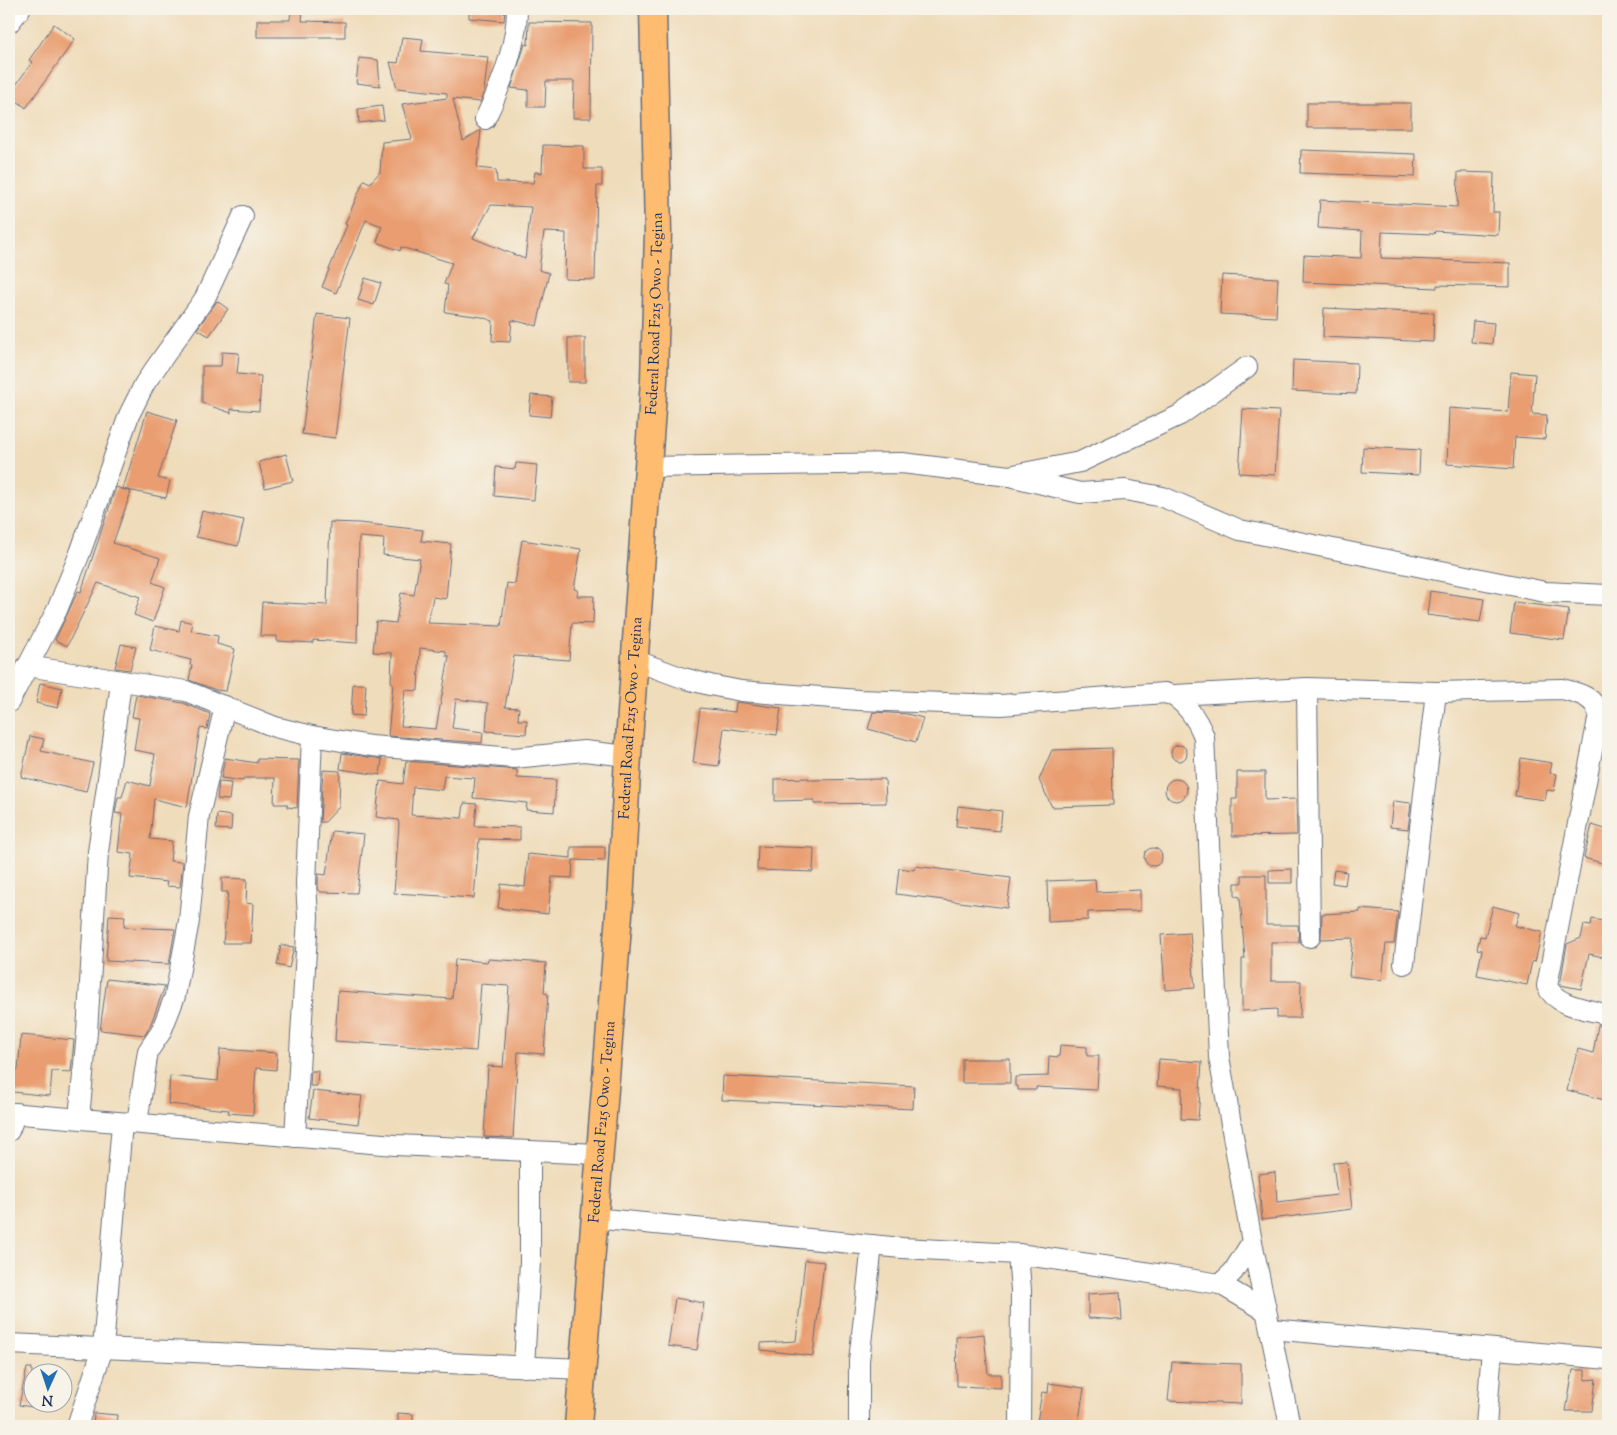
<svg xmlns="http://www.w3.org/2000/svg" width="1617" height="1435" font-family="'Sorts Mill Goudy',serif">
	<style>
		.building { fill: #e99d6f; fill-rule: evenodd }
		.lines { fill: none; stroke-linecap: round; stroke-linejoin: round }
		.minor-casing { stroke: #656c7e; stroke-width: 22 }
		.major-casing { stroke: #656c7e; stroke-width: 29 }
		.minor { stroke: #fff; stroke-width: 20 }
		.major { stroke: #fdbc6f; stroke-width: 26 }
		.labels { text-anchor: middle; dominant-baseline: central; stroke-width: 4.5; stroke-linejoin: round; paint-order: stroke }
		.street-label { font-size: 15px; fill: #1b2f5e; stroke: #f7f3e8 }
	</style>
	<rect width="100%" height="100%" fill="#f7f3e8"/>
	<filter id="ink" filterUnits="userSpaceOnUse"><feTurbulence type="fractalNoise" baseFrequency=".02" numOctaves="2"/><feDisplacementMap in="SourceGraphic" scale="10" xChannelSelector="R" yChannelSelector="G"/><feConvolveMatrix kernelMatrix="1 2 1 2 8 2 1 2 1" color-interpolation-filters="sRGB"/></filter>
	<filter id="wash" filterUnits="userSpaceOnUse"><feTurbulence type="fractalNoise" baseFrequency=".0096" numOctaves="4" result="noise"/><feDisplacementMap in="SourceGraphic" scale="20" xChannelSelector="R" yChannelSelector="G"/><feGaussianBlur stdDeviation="1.12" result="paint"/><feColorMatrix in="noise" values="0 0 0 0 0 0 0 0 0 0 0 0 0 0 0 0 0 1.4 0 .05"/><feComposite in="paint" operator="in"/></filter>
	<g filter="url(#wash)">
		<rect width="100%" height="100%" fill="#efdcba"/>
		<g id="blocks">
			<g class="building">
				<path d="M291 9H303L302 21 345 22V37H257V20H290Z"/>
				<path d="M469 9H505L504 21 469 18Z"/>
				<path d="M529 22 592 23 591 118H573L574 81H546L545 107H528V90L511 88 525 44 528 45Z"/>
				<path d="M54 24 75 39 26 108 9 95 32 62 29 60Z"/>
				<path d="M402 37 423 39 421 51 488 57 484 91 480 102 453 99 463 141 481 130 477 168 496 170 497 182 533 183 535 172 542 173 543 145 584 146V169H602V186H597L595 280 565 279 566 233 544 232 539 270 549 273 537 326 512 320 510 342 492 341 493 321 482 317 445 312 448 285 444 284 452 263 401 247 400 251 377 242 382 226 366 220 336 293 322 287 347 225 345 224 364 180 370 183 380 172 382 142 412 139 402 104 447 98V93L397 88 390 62 398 63ZM491 205 531 207 525 259 473 238Z"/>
				<path d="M359 58 378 60 380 86 356 83Z"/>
				<rect x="1307" y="103" width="104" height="25"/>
				<path d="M382 106 384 120 359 123 358 109Z"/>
				<path d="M1301 150 1416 154 1415 177 1300 173Z"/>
				<path d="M1458 172 1494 173 1493 212H1499L1498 235 1435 231 1434 234 1382 232 1381 258 1510 263V287L1437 285V288L1303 282 1304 255 1361 258 1362 231 1318 228 1320 200 1457 207Z"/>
				<path d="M1222 275 1278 278 1276 317 1220 314Z"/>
				<path d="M365 278 381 283 374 305 358 300Z"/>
				<path d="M217 301 228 309 209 336 197 329Z"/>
				<path d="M1324 308 1434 313 1433 342 1323 337Z"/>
				<path d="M317 314 350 318 335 438 302 434Z"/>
				<path d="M1473 321 1494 323 1492 344 1471 342Z"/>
				<rect x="568" y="338" width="17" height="44"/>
				<path d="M222 352 239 353 237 374 261 376 259 411 231 409V413L202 403V366H221Z"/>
				<path d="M1293 360 1357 363 1356 394 1292 391Z"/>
				<path d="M1511 372 1535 374 1532 414 1547 415 1545 439 1515 437 1513 469 1447 464 1449 408 1508 412Z"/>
				<path d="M531 395 552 397 550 417 529 415Z"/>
				<path d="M1243 409 1279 411 1275 475 1239 473Z"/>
				<path d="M147 411 177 420 158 478 170 481 166 498 123 489Z"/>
				<path d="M1363 447 1420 450 1419 475 1362 472Z"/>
				<path d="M286 454 293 481 265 488 259 462Z"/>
				<path d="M516 463 537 465 534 500 494 496 496 467 515 469Z"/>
				<path d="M116 487 131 492 113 543 160 558 152 582 165 587 153 622 134 615 140 597 98 583 67 646 55 640 78 591 81 592Z"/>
				<path d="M202 511 244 520 238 546 196 537Z"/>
				<path d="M330 522 359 523 423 530 421 541 451 544 446 599 433 597 428 623 501 626 507 583 515 584 522 540 581 549 574 589 578 590 577 596H594L593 624 572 623 569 660 514 656 505 707 519 708 518 720H527L526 734 486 731 488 703 456 699 452 728 483 732 482 743 388 736 393 683H391L392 653 373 652 376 621 396 623 401 593 414 595 420 559 383 555 384 539 359 537 357 643 313 640V643L277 641V636H260L262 602 327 605ZM420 648 446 651V656H449L436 729 401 726 405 690 418 691Z"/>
				<path d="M1430 591 1484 599 1480 622 1427 615Z"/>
				<path d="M1514 602 1569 609 1564 640 1510 633Z"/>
				<path d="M181 620 193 623 191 631 218 636 217 644 235 649 226 691 216 690 189 680 192 665H190L191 660 150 650 155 626 179 631Z"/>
				<path d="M121 644 136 647 130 670 115 668Z"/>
				<path d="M40 683 62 688 58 708 36 703Z"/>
				<path d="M353 684H366L364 716 351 715Z"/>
				<path d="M136 695 183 703 210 714 207 729 200 728 187 807 154 799 150 839 172 841 170 861 183 862 180 887 166 886 167 882 130 878 133 854 118 852 122 814 115 813 118 797H122L127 780 150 786 155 754 134 750 139 718 132 717Z"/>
				<path d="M736 702 781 708 777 735 724 728 719 766 693 763 700 708 735 712Z"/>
				<path d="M873 712 907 714 923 718 916 742 868 729Z"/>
				<path d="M30 736 44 739 41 751 93 763 86 792 21 777Z"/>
				<circle cx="1179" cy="753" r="8"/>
				<path d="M1112 748 1113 805 1052 807 1039 780 1052 750Z"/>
				<path d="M342 753 382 759 380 775 340 769Z"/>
				<path d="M225 758 257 763V759L299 760 297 808 287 807V804H274L275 778H244L243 781 221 778Z"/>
				<path d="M1521 758 1552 763 1550 773 1557 774 1554 791 1547 790 1545 800 1515 796Z"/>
				<path d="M406 761 517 770V778L556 780 554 812 526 810 527 803 473 798 475 778 444 776 442 790 413 787 411 815 462 818 464 803 477 804 475 826 520 827V840L479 839 474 898 394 893 399 824 398 820 376 817 380 781 403 784Z"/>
				<path d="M323 770 340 771 339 807 325 822H320Z"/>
				<path d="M1237 772H1265V800L1296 799 1297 835 1232 836V799H1237Z"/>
				<path d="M809 778V780L885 779 886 803 814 804V800L775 801V779Z"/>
				<circle cx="1176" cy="790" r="11"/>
				<path d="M219 782 231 783 229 800 217 799Z"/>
				<path d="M1393 801 1411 803 1408 829 1390 827Z"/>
				<path d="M958 806 1002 811 1000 831 956 826Z"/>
				<path d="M217 814 232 816 231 830 216 829Z"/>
				<path d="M1592 825 1608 830V854L1605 864 1584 858Z"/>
				<path d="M332 831 364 834 357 893 321 892 318 889V874L326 875Z"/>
				<path d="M758 846 814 848 813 872 757 870Z"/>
				<path d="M571 847H605V861L573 860 572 878 552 877 548 914 498 908 501 884 525 887 528 854 571 858Z"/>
				<circle cx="1153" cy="857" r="9"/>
				<path d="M915 866 1011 878 1007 908 896 894 899 868 914 870Z"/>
				<path d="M1292 869V883H1269V870Z"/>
				<path d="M1334 870 1347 872 1345 885 1332 883Z"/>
				<path d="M1242 875H1266V925H1298L1299 942H1271V981H1301L1300 1018H1277V1009L1242 1011V959H1245L1240 897 1235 896V883H1242Z"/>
				<path d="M222 878 247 879 246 903 253 904 251 943H223L228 892H222Z"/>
				<path d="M1095 879 1096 892 1140 890V911L1088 912V920L1048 922 1047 881Z"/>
				<path d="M1493 906 1519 913 1515 926 1542 932 1535 962 1532 961 1527 985 1477 975 1482 950 1477 949 1480 936 1485 937Z"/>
				<path d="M1360 909 1398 912 1394 944H1386L1382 980 1349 976 1353 938 1321 939 1322 914 1360 912Z"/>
				<path d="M109 915 125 916 124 927 175 929 169 964 106 961Z"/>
				<path d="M1592 919 1608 922V958L1589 954 1581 989 1560 985 1567 944 1581 938 1584 925 1591 926Z"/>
				<path d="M1190 933 1195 988 1165 990 1161 935Z"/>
				<path d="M281 945 294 947 289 968 277 965Z"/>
				<path d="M455 959 487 962 488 959 546 963 544 993 548 994 544 1054 518 1052 513 1138 484 1137 488 1066 503 1067 509 986 481 984 476 1051 335 1041 338 991 452 999Z"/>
				<path d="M107 979 165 986 150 1026 145 1035 100 1030Z"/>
				<path d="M1598 1025 1608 1027V1101L1567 1090 1578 1049 1593 1053Z"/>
				<path d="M21 1035 74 1040 71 1072 52 1071 50 1096 13 1092 14 1069 18 1070Z"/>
				<path d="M1060 1045 1087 1047V1056H1099L1097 1090 1036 1087V1090H1018V1086H1015V1077L1048 1076 1049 1056 1059 1057Z"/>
				<path d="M220 1049 277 1053 276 1070 256 1068 253 1115 228 1113 229 1110 168 1104 170 1076 218 1081Z"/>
				<rect x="962" y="1059" width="48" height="24"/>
				<path d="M1159 1059 1202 1062 1198 1120 1181 1119 1182 1088 1157 1086Z"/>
				<path d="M311 1071H318L317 1086H310Z"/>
				<path d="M723 1076 914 1086 913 1109 722 1100Z"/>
				<path d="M313 1091 362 1096 358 1124 309 1118Z"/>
				<path d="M1347 1162 1352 1209 1262 1220 1258 1174 1275 1172 1277 1202 1337 1195 1333 1163Z"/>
				<path d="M805 1260 824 1262 813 1356 761 1350V1343L796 1341Z"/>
				<path d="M1120 1292 1122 1320 1088 1318V1294Z"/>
				<path d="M675 1298 704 1303 697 1350 668 1346Z"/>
				<path d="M984 1334 988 1374H1001V1388L957 1386 956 1337Z"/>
				<path d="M1172 1362 1241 1364V1404L1168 1401Z"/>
				<path d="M27 1368H32V1407L19 1405Z"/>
				<path d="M1573 1370H1585V1380L1596 1379 1592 1411H1566Z"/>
				<path d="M1049 1383 1084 1388 1078 1426H1052L1037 1422 1042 1392 1048 1393Z"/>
				<path d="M94 1413 117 1415 116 1426H93Z"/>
				<path d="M398 1413 413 1414V1426H398Z"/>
			</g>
		</g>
	</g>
	<g filter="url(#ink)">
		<use href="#blocks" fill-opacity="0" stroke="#656c7e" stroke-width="1"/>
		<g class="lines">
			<defs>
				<g id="minor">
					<path d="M9 23 20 9"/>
					<path d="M485 119C500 88 517 44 517 9"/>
					<path d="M647 467 902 463 1009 476 1080 462 1180 415 1247 367"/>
					<path d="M1014 477 1080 493 1125 490 1163 497 1240 530 1545 592 1608 595"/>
					<path d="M634 660 683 678 710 685 741 691 859 700 1001 705 1165 693C1183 697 1198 720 1204 737L1219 1057 1252 1242 1290 1426"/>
					<path d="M27 666 186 691 275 727 312 736 371 746 514 758 584 751 628 756"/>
					<path d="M1307 688 1310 937"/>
					<path d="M1175 695 1307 688 1436 692 1562 689C1578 693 1594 696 1599 714L1547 986C1556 1007 1589 1009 1608 1015"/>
					<path d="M9 702 57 610 80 553 129 415 145 383 205 298 243 216"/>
					<path d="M1404 964 1436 692"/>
					<path d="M9 1113 395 1145 598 1154"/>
					<path d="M79 1118 87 1032 98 852 121 683"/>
					<path d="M137 1123 148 1051 161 1032 175 996 189 921 199 816 225 706"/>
					<path d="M9 1131 16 1113"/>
					<path d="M295 1137 308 917 306 884 312 736"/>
					<path d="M593 1218 902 1248 1018 1254 1131 1270 1220 1284 1266 1311"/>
					<path d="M1018 1254 1021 1290 1020 1426"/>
					<path d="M1220 1284 1233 1272 1252 1242"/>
					<path d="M1271 1329 1608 1359"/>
					<path d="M9 1344 583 1369"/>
					<path d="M524 1367 530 1262V1153"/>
					<path d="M77 1426 103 1348 122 1124"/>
					<path d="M859 1426V1361L872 1245"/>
					<path d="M1486 1426 1492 1349"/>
				</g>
				<g id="major">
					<path id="s1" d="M578 1426 620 902 628 756 654 380 658 232 653 9"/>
				</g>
			</defs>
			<use href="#minor" class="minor-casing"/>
			<use href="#major" class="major-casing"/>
			<use href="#minor" class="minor"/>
			<use href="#major" class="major"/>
		</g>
	</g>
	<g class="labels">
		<g class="street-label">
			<text stroke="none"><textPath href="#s1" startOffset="1115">Federal Road F215 Owo - Tegina</textPath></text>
			<text stroke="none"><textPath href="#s1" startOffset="710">Federal Road F215 Owo - Tegina</textPath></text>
			<text stroke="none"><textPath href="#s1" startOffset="305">Federal Road F215 Owo - Tegina</textPath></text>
		</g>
	</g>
	<rect width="1617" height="1435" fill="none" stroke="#f7f3e8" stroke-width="30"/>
	<g transform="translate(48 1388) rotate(183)"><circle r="24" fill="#f7f3e8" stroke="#9fa5b1"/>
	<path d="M0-4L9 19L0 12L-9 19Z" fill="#1f6fb2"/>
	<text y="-8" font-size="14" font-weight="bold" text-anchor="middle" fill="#1b2f5e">N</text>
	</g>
</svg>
